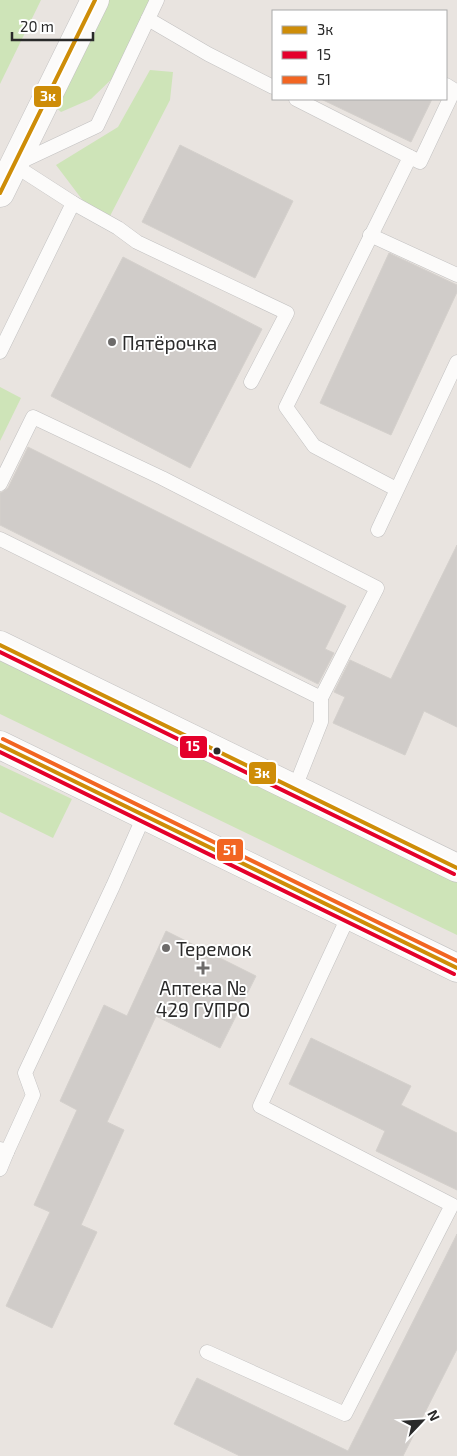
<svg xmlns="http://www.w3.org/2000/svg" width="457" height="1456" font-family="'Exo 2',sans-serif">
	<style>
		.green { fill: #cee4b8 }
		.building { fill: #d0ccc9; stroke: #d4d0cc }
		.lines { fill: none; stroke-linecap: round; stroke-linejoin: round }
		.service-casing { stroke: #c2c1c1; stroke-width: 15 }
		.minor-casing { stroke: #c2c1c1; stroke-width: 29 }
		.secondary-casing { stroke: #c2c1c1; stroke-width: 29 }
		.service { stroke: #fcfbfa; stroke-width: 14 }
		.minor { stroke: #fcfbfa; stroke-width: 28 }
		.secondary { stroke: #fcfbfa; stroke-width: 28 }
		.bus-1-casing { stroke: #fff; stroke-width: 8 }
		.bus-2-casing { stroke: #fff; stroke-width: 8 }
		.bus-3-casing { stroke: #fff; stroke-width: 8 }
		.bus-1 { stroke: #ce8d08; stroke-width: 4 }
		.bus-2 { stroke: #e4002b; stroke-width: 4 }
		.bus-3 { stroke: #f26522; stroke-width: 4 }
		.poi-dot { fill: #6d6b6a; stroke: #fff; stroke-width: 2 }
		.bus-dot { fill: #2a2a2a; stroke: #fff; stroke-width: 2 }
		.labels { text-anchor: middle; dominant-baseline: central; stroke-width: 4; stroke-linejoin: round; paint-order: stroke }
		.poi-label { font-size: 19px; fill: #2a2a2a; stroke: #fff; text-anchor: start }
		.line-badge { stroke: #fff; stroke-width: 2 }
		.badge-label { font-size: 14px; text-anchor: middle; font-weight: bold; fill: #fff }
	</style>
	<rect width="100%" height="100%" fill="#e9e4e0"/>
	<g class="green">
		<path d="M0 0H41L0 84Z"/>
		<path d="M101 0H153L119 72 91 99 61 112 51 103Z"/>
		<path d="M150 70 173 72 170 100 110 216 84 202 56 165 118 127Z"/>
		<path d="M0 387 21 398 0 441Z"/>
		<path d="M0 658 457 880V935L0 714Z"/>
		<path d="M0 765 72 799 53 838 0 812Z"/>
	</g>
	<g class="building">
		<path d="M321 99H432L411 142Z"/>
		<path d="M180 145 293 201 255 278 142 222Z"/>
		<path d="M389 253 457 285V292L391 435 320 403Z"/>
		<path d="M123 257 262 329 190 468 51 396Z"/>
		<path d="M28 447 346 606 325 649 334 653 318 684 0 525V493L4 491 8 488Z"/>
		<path d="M457 545V727L424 711 405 755 333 723 345 697 334 692 350 660 391 679Z"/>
		<path d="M166 931 256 976 220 1048 156 1016 107 1122 124 1130 81 1225 97 1232 52 1328 6 1306 50 1212 34 1205 77 1110 60 1101 104 1005 127 1016Z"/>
		<path d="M311 1038 411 1086 401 1105 457 1133V1190L376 1151 385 1131 289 1084Z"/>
		<path d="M457 1234V1349L403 1456H240L174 1424 197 1378 348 1451Z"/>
	</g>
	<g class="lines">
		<defs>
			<g id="service">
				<path d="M148 19 208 54 273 87"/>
				<path d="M296 99 420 162 454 90 446 85"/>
				<path d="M16 164 97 126 157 0"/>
				<path d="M73 203 118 228 137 242 287 313 251 382"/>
				<path d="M370 235 457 275"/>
				<path d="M0 352 73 203 14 165"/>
				<path d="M0 484 33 417 162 478 377 588 321 698V722L294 790"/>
				<path d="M396 489 314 446 286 407 410 157"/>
				<path d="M378 530 457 362"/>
				<path d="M0 539 321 698"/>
				<path d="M0 1149 7 1152 33 1095 25 1073 113 886 144 816"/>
				<path d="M0 1169 7 1152"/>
				<path d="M207 1352 345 1414 452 1205 260 1106 349 915"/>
			</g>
			<g id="minor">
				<path d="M0 645 457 868"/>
				<path d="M0 745 457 968"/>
			</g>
			<path id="secondary" d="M0 193 95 0"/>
		</defs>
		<use href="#service" class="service-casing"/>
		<use href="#minor" class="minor-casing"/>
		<use href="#secondary" class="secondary-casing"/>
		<use href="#service" class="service"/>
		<use href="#minor" class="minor"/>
		<use href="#secondary" class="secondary"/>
		<defs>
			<g id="bus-1">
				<path d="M0 193 95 0"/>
				<path d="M0 645 457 868"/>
				<path d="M0 745 457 968"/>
			</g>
			<g id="bus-2">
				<path d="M0 652 454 874"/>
				<path d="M0 752 454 974"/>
			</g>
			<path id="bus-3" d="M3 739 457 961"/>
		</defs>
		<use href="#bus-1" class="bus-1-casing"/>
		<use href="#bus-2" class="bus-2-casing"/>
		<use href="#bus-3" class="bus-3-casing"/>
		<use href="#bus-1" class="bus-1"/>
		<use href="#bus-2" class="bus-2"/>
		<use href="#bus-3" class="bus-3"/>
	</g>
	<g class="poi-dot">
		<circle cx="112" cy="342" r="5"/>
		<circle cx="166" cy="948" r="5"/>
		<path d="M200.5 960.5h5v5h5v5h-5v5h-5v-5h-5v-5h5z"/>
	</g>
	<circle class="bus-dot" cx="217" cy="751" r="4.5"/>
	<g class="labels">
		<g class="poi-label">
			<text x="122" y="342">Пятёрочка</text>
			<text x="176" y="948">Теремок</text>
			<text x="203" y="987" text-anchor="middle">Аптека №<tspan x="203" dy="22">429 ГУПРО</tspan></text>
		</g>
	</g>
	<g class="line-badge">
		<rect x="33" y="85" width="29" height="23" rx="5" fill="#ce8d08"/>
		<rect x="179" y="735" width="29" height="24" rx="5" fill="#e4002b"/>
		<rect x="248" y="761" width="29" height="24" rx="5" fill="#ce8d08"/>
		<rect x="216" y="838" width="28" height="24" rx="5" fill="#f26522"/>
	</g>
	<g class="badge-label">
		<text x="48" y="101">3к</text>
		<text x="193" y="751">15</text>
		<text x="262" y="778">3к</text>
		<text x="230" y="855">51</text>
	</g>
	<rect x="272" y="10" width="175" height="90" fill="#ffffff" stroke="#aaaaaa"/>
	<rect x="282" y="26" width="25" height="8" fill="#ce8d08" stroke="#aaaaaa"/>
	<text x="317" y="35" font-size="15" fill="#2a2a2a">3к</text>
	<rect x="282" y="51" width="25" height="8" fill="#e4002b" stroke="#aaaaaa"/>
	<text x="317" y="60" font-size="15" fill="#2a2a2a">15</text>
	<rect x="282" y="76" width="25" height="8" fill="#f26522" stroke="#aaaaaa"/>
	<text x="317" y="85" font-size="15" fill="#2a2a2a">51</text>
	<g transform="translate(422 1421) rotate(65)" stroke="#ffffff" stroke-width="4" paint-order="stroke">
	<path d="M0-4L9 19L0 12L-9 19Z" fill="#2a2a2a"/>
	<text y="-8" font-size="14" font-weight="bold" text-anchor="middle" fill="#2a2a2a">N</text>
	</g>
	<path d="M12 32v8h81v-8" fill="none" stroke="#2a2a2a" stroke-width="2.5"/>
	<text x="20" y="32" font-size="15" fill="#2a2a2a" stroke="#ffffff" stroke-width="4" paint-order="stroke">20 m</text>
</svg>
